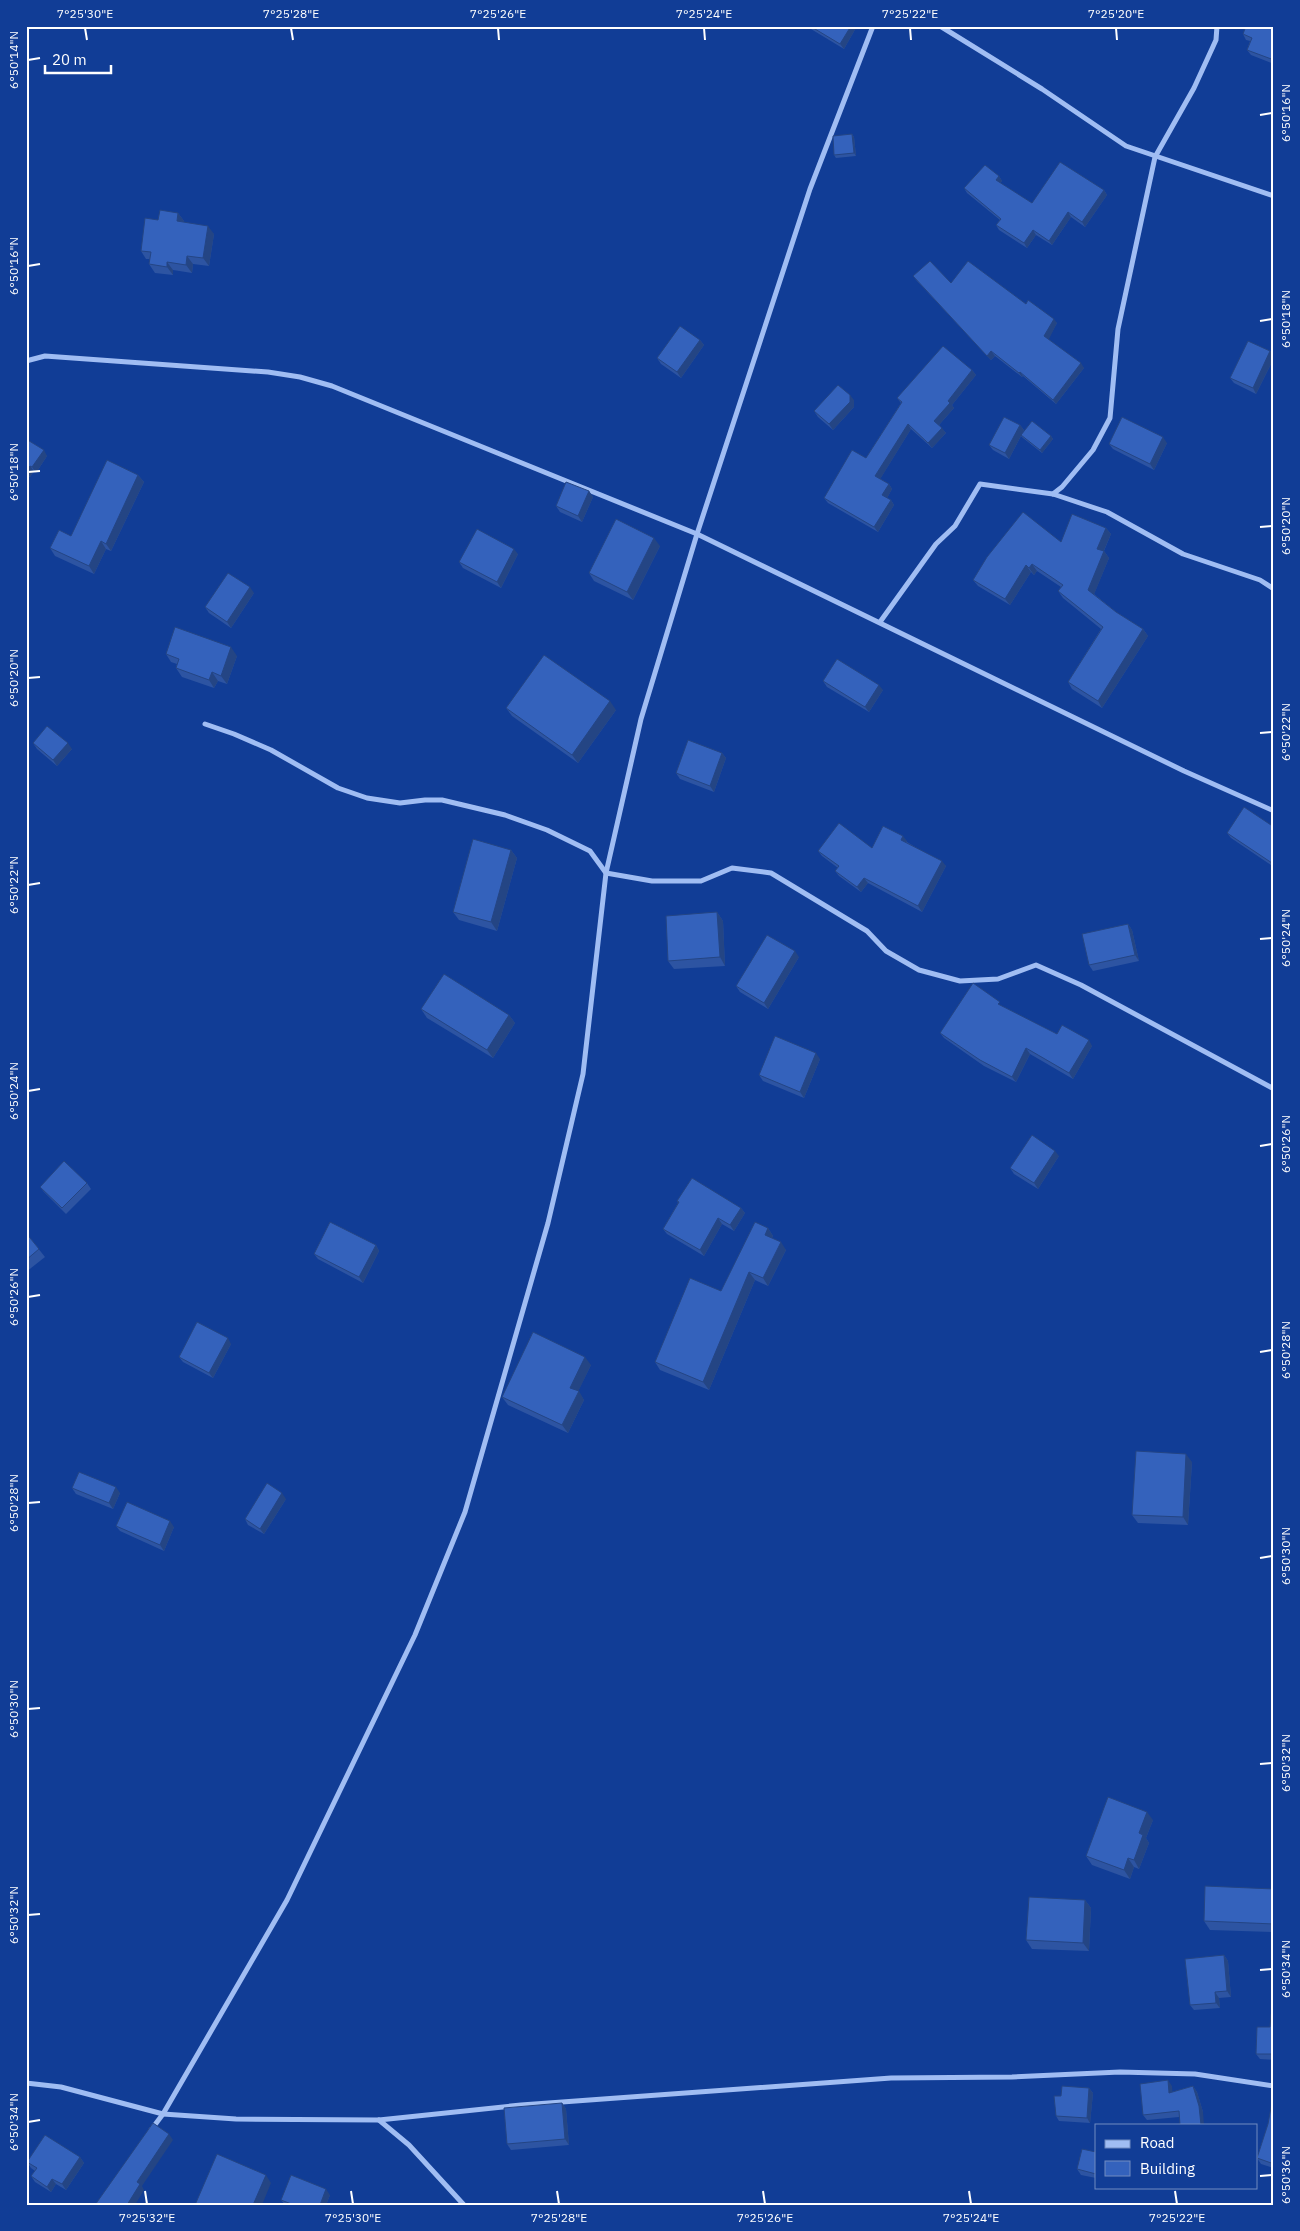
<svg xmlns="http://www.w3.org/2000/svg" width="1300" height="2231" font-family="'IBM Plex Sans',sans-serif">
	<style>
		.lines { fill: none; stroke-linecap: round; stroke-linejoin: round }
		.street { stroke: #a0bdf3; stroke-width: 5 }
		.wall { fill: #2d54a2 }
		.shaded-wall { fill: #244584 }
		.building { fill: #3462bc; stroke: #244584 }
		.ticks { fill: none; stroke: #fff; stroke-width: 2 }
		.neatline { fill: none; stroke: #fff; stroke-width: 2 }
		.ticks-label { font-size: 12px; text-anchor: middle; fill: #fff }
	</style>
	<rect width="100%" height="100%" fill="#113d96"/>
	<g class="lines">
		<g class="street">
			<path d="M940 26 1042 89 1126 146 1274 196"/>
			<path d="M26 361 45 356 268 372 300 377 332 386 697 534 1184 771 1274 811"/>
			<path d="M1053 494 1062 487 1093 450 1110 418 1118 329 1155 157 1194 88 1216 40 1217 26"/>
			<path d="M880 622 936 544 955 526 980 484 1053 494 1107 512 1183 554 1260 580 1274 589"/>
			<path d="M205 724 234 734 271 750 338 788 367 798 400 803 425 800H442L505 815 547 830 590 851 606 873 652 881H701L732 868 771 873 867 931 886 951 919 970 960 981 998 979 1036 965 1081 985 1274 1089"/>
			<path d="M26 2083 61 2087 163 2114 236 2119 379 2120 521 2105 891 2078 1012 2077 1120 2072 1195 2074 1274 2086"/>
			<path d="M379 2120 409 2145 464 2205"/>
			<path d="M151 2130 163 2114 287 1900 415 1635 465 1512 548 1223 583 1074 606 873 641 719 697 534 810 189 873 26"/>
		</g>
	</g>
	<g class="wall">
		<path d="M806 26H857L844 49Z"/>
		<path d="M1274 26V64L1251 55 1247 50 1250 41 1246 40 1243 34Z"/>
		<path d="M852 134 854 137 856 156 836 158 834 155Z"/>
		<path d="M999 176 1002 181 1000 183 1032 203 1104 190 1107 195 1085 227 1071 217 1052 245 1036 235 1027 248 999 230 996 225 1000 220 967 193 964 188Z"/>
		<path d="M178 213 184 221V222L214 234 209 266 193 264 192 273 173 270V275L155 273 149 264 150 259H146L141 251 158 220Z"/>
		<path d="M913 276 951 283 1026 304 1057 323 1048 339 1084 368 1056 404 1023 376 1022 377 995 356 991 360 917 281Z"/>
		<path d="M700 340 704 345 681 378 661 364 657 358Z"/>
		<path d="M1270 351 1274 356V358L1256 394 1234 383 1230 378Z"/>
		<path d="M972 370 976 375 952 405 954 408 939 425 946 433 932 448 911 429 880 479 889 484 892 489 887 498 891 500 894 505 878 532 828 503 824 498 866 458 901 403 897 398Z"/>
		<path d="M854 400V407L833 430 818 417 814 411Z"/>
		<path d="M1020 425 1024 430 1022 433 1051 436 1053 439 1042 453 1023 438 1021 436 1009 459 993 450 989 445Z"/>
		<path d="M26 439 47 456 36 473 34 471 30 477 26 475Z"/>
		<path d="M1167 443 1154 470 1113 449 1109 444Z"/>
		<path d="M138 475 144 482 111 551 106 549 94 574 55 556 50 548 71 536Z"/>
		<path d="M589 491 593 497 582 522 560 512 556 506Z"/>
		<path d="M1106 528 1111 534 1104 551 1109 558 1094 594 1116 612 1143 629 1148 636 1102 708 1072 689 1068 682 1101 629 1063 598 1058 591 1061 587 1037 571 1034 575 1031 572 1010 605 978 586 973 580 1061 542Z"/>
		<path d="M660 546 633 600 594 581 589 573Z"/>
		<path d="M518 554 501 588 463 568 459 562Z"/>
		<path d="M254 593 231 628 209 613 205 607Z"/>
		<path d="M166 654 237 656 227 684 218 681 214 688 182 677 176 668 177 664 171 662Z"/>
		<path d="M823 681 883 690 869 712 827 687Z"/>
		<path d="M506 708 616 710 578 763 512 716Z"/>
		<path d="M33 743 72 749 57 766 37 749Z"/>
		<path d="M722 753 726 758 714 792 680 779 676 773Z"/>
		<path d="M1274 827V867L1231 838 1227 833Z"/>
		<path d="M907 841V842L946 866 922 912 868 883 861 892 839 876 835 871 838 868 822 856 818 851 872 848Z"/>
		<path d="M511 850 517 858 497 931 459 920 453 912Z"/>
		<path d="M717 912 723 921 725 966 674 969 668 961Z"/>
		<path d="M1128 924 1132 930 1139 961 1093 971 1089 965Z"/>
		<path d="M799 957 768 1009 740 992 736 986Z"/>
		<path d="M1004 1007 1057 1034 1092 1046 1073 1079 1030 1054 1016 1082 984 1066 944 1038 940 1033Z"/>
		<path d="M421 1009 509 1015 515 1023 493 1058 427 1018Z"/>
		<path d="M820 1059 804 1098 763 1081 759 1075Z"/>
		<path d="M1059 1156 1038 1189 1014 1174 1010 1168Z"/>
		<path d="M87 1183 91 1189 66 1214 44 1192 40 1187Z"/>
		<path d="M677 1201 741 1208 745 1213 734 1231 722 1224 704 1256 667 1234 663 1229 678 1203Z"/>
		<path d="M768 1228 773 1236 772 1238 786 1250 768 1286 755 1280 709 1390 660 1370 655 1362 721 1291Z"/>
		<path d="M26 1233 45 1257 26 1272Z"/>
		<path d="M376 1245 379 1251 363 1283 318 1259 314 1254Z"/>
		<path d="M231 1344 213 1378 183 1362 179 1357Z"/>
		<path d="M591 1365 578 1391 584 1400 568 1433 508 1405 502 1397Z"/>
		<path d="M1192 1462 1188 1525 1138 1523 1132 1515Z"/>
		<path d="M72 1488 120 1493 113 1509 76 1494Z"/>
		<path d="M286 1499 264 1534 248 1525 245 1519Z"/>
		<path d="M116 1526 174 1527 164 1551 120 1531Z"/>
		<path d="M1153 1820 1146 1838 1149 1843 1139 1869 1134 1867 1130 1879 1092 1865 1086 1856Z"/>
		<path d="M1274 1889V1932L1210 1930 1204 1921Z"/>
		<path d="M1085 1900 1091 1908 1089 1951 1032 1949 1026 1940Z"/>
		<path d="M1224 1955 1228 1961 1231 1997 1219 1998 1220 2008 1194 2010 1190 2005Z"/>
		<path d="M1274 2014V2060L1260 2059 1256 2054 1270 2027Z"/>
		<path d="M1172 2086V2092L1193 2086 1197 2092 1203 2112 1179 2117 1147 2120 1143 2115Z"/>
		<path d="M1089 2088 1093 2093 1090 2123 1059 2121 1056 2116 1061 2096Z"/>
		<path d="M1274 2102V2168L1261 2164 1257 2158 1268 2124Z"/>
		<path d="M562 2103 566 2109 569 2145 511 2150 507 2144Z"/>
		<path d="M1096 2152V2178L1081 2175 1077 2169Z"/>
		<path d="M80 2157 84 2163 66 2190 56 2184 51 2192 35 2182 31 2176 35 2171 31 2168 27 2162Z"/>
		<path d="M330 2195 326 2205H285L281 2200Z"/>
	</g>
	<g class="shaded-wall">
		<path d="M851 26H857L844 49 840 44Z"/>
		<path d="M852 134 854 137 856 156 854 153Z"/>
		<path d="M999 176 1002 181 999 185 996 180Z"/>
		<path d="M1104 190 1107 195 1085 227 1082 222Z"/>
		<path d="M1068 212 1071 217 1052 245 1049 241Z"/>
		<path d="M178 213 184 221 183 230 177 221Z"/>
		<path d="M208 226 214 234 209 266 203 258Z"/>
		<path d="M1033 230 1036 235 1027 248 1024 243Z"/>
		<path d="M187 256 193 264 192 273 186 265Z"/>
		<path d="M167 262 173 270V275L167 267Z"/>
		<path d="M1054 319 1057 323 1048 341 1044 336Z"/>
		<path d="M700 340 704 345 681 378 677 372Z"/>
		<path d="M991 351 995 356 991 360 987 356Z"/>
		<path d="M1270 351 1274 356V358L1256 394 1253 388Z"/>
		<path d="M1081 363 1084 368 1056 404 1053 400Z"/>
		<path d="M972 370 976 375 952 405 954 408 938 426 934 421 948 401Z"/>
		<path d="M1020 372 1023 376 1022 377 1019 373Z"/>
		<path d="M850 395 854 400V407L833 430 829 424Z"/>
		<path d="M908 424 911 429 879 481 875 476Z"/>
		<path d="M1020 425 1024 430 1009 459 1005 453Z"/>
		<path d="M942 428 946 433 932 448 928 443Z"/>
		<path d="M1051 436 1053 439 1042 453 1040 450Z"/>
		<path d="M1163 437 1167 443 1154 470 1150 464Z"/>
		<path d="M44 450 47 456 36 473 32 467Z"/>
		<path d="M30 466 34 471 30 477 26 471Z"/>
		<path d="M138 475 144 482 111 551 106 544Z"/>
		<path d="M889 484 892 489 886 500 882 495Z"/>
		<path d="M589 491 593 497 582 522 578 516Z"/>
		<path d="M891 500 894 505 878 532 874 527Z"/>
		<path d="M1106 528 1111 534 1102 555 1097 549Z"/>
		<path d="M654 538 660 546 633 600 627 592Z"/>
		<path d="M101 541 106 549 94 574 89 566Z"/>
		<path d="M514 549 518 554 501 588 497 582Z"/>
		<path d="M1104 551 1109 558 1093 597 1088 590Z"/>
		<path d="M1032 564 1037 571 1034 575 1029 568Z"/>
		<path d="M1026 565 1031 572 1010 605 1005 599Z"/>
		<path d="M250 587 254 593 231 628 227 622Z"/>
		<path d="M1143 629 1148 636 1102 708 1098 701Z"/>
		<path d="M231 647 237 656 227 684 221 676Z"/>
		<path d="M212 672 218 681 214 688 209 680Z"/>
		<path d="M879 685 883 690 869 712 865 707Z"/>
		<path d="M610 701 616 710 578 763 572 755Z"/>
		<path d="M68 743 72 749 57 766 53 760Z"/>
		<path d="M722 753 726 758 714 792 710 786Z"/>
		<path d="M903 836 907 841 905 845 901 840Z"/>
		<path d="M511 850 517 858 497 931 491 922Z"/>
		<path d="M942 861 946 866 922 912 918 906Z"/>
		<path d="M864 878 868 883 861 892 857 887Z"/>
		<path d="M717 912 723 921 725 966 720 957Z"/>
		<path d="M1128 924 1132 930 1139 961 1135 955Z"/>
		<path d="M795 951 799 957 768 1009 764 1003Z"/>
		<path d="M509 1015 515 1023 493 1058 487 1050Z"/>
		<path d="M1089 1040 1092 1046 1073 1079 1069 1073Z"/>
		<path d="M1026 1048 1030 1054 1016 1082 1012 1077Z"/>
		<path d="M816 1053 820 1059 804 1098 800 1092Z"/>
		<path d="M1055 1151 1059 1156 1038 1189 1034 1183Z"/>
		<path d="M741 1208 745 1213 734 1231 730 1225Z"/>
		<path d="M718 1218 722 1224 704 1256 700 1250Z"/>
		<path d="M768 1228 773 1236 770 1242 765 1235Z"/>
		<path d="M781 1242 786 1250 768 1286 763 1278Z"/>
		<path d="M376 1245 379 1251 363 1283 359 1277Z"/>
		<path d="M749 1272 755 1280 709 1390 703 1382Z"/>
		<path d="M228 1338 231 1344 213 1378 209 1373Z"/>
		<path d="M585 1357 591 1365 576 1396 570 1388Z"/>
		<path d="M579 1391 584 1400 568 1433 562 1425Z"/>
		<path d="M1186 1454 1192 1462 1188 1525 1183 1517Z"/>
		<path d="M116 1487 120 1493 113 1509 109 1503Z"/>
		<path d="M282 1493 286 1499 264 1534 260 1529Z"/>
		<path d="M170 1521 174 1527 164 1551 160 1545Z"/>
		<path d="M1147 1812 1153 1820 1146 1838 1149 1843 1139 1869 1134 1860 1139 1833Z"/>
		<path d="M1128 1858 1134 1867 1130 1879 1124 1870Z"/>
		<path d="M1085 1900 1091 1908 1089 1951 1083 1943Z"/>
		<path d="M1224 1955 1228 1961 1231 1997 1227 1991Z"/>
		<path d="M1215 1992 1219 1998 1220 2008 1216 2003Z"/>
		<path d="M1168 2080 1172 2086 1173 2099 1169 2093Z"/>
		<path d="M1193 2086 1197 2092 1203 2112 1204 2125H1201Z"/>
		<path d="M1089 2088 1093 2093 1090 2123 1087 2118Z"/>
		<path d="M562 2103 566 2109 569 2145 565 2139Z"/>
		<path d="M169 2134 173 2140 142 2186 144 2190 135 2205H127L137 2182Z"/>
		<path d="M80 2157 84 2163 66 2190 62 2184Z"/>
		<path d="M266 2175 271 2183 262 2205H253Z"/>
		<path d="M52 2179 56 2184 51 2192 47 2187Z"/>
		<path d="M326 2189 330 2195 326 2205H320Z"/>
	</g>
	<g class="building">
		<path d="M810 26H851L840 44Z"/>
		<path d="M1246 26H1274V60L1247 50 1252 38 1243 34Z"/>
		<path d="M852 134 854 153 834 155 833 136Z"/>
		<path d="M1060 162 1104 190 1082 222 1068 212 1049 241 1033 230 1024 243 996 225 1001 219 964 188 985 165 999 176 996 180 1032 203Z"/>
		<path d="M160 210 178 213 177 221 208 226 203 258 187 256 186 265 167 262V267L149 264 151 252 141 251 145 218 158 220Z"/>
		<path d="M930 261 951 283 968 261 1026 304 1028 300 1054 319 1044 336 1081 363 1053 400 1020 372 1019 373 991 351 987 356 913 276Z"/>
		<path d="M680 326 700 340 677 372 657 358Z"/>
		<path d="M1248 341 1270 351 1253 388 1230 378Z"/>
		<path d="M943 346 972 370 948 401 950 403 934 421 942 428 928 443 908 424 875 476 889 484 882 495 891 500 874 527 824 498 852 450 866 458 902 402 897 398Z"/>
		<path d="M838 385 850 395V402L829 424 814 411Z"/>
		<path d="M1004 417 1020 425 1005 453 989 445Z"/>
		<path d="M1122 417 1163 437 1150 464 1109 444Z"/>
		<path d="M1032 421 1051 436 1040 450 1021 435Z"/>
		<path d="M26 439 44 450 32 467 30 466 26 471Z"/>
		<path d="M107 460 138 475 106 544 101 541 89 566 50 548 59 530 71 536Z"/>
		<path d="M566 482 589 491 578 516 556 506Z"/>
		<path d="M1023 512 1061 542 1072 514 1106 528 1097 549 1104 551 1088 590 1116 612 1143 629 1098 701 1068 682 1103 627 1058 591 1063 585 1032 564 1029 568 1026 565 1005 599 973 580 987 557Z"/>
		<path d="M616 519 654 538 627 592 589 573Z"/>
		<path d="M477 529 514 549 497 582 459 562Z"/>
		<path d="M228 573 250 587 227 622 205 607Z"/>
		<path d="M175 627 231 647 221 676 212 672 209 680 176 668 179 659 166 654Z"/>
		<path d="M544 655 610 701 572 755 506 708Z"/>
		<path d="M837 659 879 685 865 707 823 681Z"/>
		<path d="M47 726 68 743 53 760 33 743Z"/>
		<path d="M688 740 722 753 710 786 676 773Z"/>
		<path d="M1244 807 1274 827V860L1272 863 1227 833Z"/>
		<path d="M839 823 872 848 883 826 903 836 901 840 942 861 918 906 864 878 857 887 835 871 839 866 818 851Z"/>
		<path d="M473 839 511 850 491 922 453 912Z"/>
		<path d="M717 912 720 957 668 961 666 916Z"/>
		<path d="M1128 924 1135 955 1089 965 1082 934Z"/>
		<path d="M767 935 795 951 764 1003 736 986Z"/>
		<path d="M444 974 509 1015 487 1050 421 1009Z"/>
		<path d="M973 983 1000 1002 998 1004 1057 1034 1062 1025 1089 1040 1069 1073 1026 1048 1012 1077 980 1060 940 1033Z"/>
		<path d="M775 1036 816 1053 800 1092 759 1075Z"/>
		<path d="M1032 1135 1055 1151 1034 1183 1010 1168Z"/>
		<path d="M64 1161 87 1183 62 1208 40 1187Z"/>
		<path d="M692 1178 741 1208 730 1225 718 1218 700 1250 663 1229 679 1202 677 1201Z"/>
		<path d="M330 1222 376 1245 359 1277 314 1254Z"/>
		<path d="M755 1222 768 1228 765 1235 781 1242 763 1278 749 1272 703 1382 655 1362 690 1278 721 1291Z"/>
		<path d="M26 1233 39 1249 26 1260Z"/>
		<path d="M197 1322 228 1338 209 1373 179 1357Z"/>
		<path d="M533 1332 585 1357 570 1388 579 1391 562 1425 502 1397Z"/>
		<path d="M1136 1451 1186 1454 1183 1517 1132 1515Z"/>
		<path d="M79 1472 116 1487 109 1503 72 1488Z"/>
		<path d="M267 1483 282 1493 260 1529 245 1519Z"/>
		<path d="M127 1502 170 1521 160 1545 116 1526Z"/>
		<path d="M1108 1797 1147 1812 1139 1833 1143 1835 1134 1860 1128 1858 1124 1870 1086 1856Z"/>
		<path d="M1205 1886 1274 1889V1924L1204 1921Z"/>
		<path d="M1029 1897 1085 1900 1083 1943 1026 1940Z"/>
		<path d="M1224 1955 1227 1991 1215 1992 1216 2003 1190 2005 1185 1959Z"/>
		<path d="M1271 2014H1274V2054H1256L1257 2027H1270Z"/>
		<path d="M1168 2080 1169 2093 1193 2086 1199 2106 1201 2125H1180L1179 2111 1143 2115 1140 2084Z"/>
		<path d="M1062 2086 1089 2088 1087 2118 1056 2116 1054 2096H1061Z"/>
		<path d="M1272 2102H1274V2164L1257 2158 1268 2124Z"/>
		<path d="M562 2103 565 2139 507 2144 504 2108Z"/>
		<path d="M153 2123 169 2134 137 2182 140 2184 127 2205H95Z"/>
		<path d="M45 2135 80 2157 62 2184 52 2179 47 2187 31 2176 37 2168 27 2162Z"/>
		<path d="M1082 2149 1096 2152V2174L1077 2169Z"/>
		<path d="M217 2154 266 2175 253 2205H195Z"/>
		<path d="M291 2175 326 2189 320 2205H294L281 2200Z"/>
	</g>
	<path class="ticks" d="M85 28 87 40M291 28 293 40M498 28 499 40M704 28 705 40M910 28 911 40M1116 28 1117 40M28 60 40 58M1260 115 1272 113M28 266 40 264M1260 321 1272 319M28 472 40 471M1260 527 1272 526M28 678 40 677M1260 733 1272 732M28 885 40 883M1260 939 1272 938M28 1091 40 1089M1260 1146 1272 1144M28 1297 40 1295M1260 1352 1272 1350M28 1503 40 1502M1260 1558 1272 1556M28 1709 40 1708M1260 1764 1272 1763M28 1915 40 1914M1260 1970 1272 1969M28 2122 40 2120M1260 2176 1272 2175M145 2191 147 2204M351 2191 353 2204M557 2191 559 2204M763 2191 765 2204M969 2191 971 2204M1175 2191 1177 2204"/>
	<rect width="1300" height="2231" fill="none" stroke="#113d96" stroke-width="55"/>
	<rect x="1095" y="2124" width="162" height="65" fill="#113d96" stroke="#708bc0"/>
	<rect x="1105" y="2140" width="25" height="8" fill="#a0bdf3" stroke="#708bc0"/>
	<text x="1140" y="2148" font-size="15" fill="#ffffff">Road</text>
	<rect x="1105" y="2161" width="25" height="15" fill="#3462bc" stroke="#708bc0"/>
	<text x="1140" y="2174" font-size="15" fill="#ffffff">Building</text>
	<path d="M45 65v8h66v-8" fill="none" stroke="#ffffff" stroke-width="2.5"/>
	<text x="52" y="65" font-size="15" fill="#ffffff" stroke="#113d96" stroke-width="4" paint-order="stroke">20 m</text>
	<rect x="28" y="28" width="1244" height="2176" class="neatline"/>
	<g class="ticks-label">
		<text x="85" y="18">7°25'30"E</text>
		<text x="291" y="18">7°25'28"E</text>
		<text x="498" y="18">7°25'26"E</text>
		<text x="704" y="18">7°25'24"E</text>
		<text x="910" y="18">7°25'22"E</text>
		<text x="1116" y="18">7°25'20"E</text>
		<text transform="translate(14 60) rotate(-90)" y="4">6°50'14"N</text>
		<text transform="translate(1286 113) rotate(-90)" y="4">6°50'16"N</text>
		<text transform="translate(14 266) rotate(-90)" y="4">6°50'16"N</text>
		<text transform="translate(1286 319) rotate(-90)" y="4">6°50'18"N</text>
		<text transform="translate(14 472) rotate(-90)" y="4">6°50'18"N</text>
		<text transform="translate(1286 526) rotate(-90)" y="4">6°50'20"N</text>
		<text transform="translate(14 678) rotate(-90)" y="4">6°50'20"N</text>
		<text transform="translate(1286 732) rotate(-90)" y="4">6°50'22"N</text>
		<text transform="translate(14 885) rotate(-90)" y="4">6°50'22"N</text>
		<text transform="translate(1286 938) rotate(-90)" y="4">6°50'24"N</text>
		<text transform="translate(14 1091) rotate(-90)" y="4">6°50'24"N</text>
		<text transform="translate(1286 1144) rotate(-90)" y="4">6°50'26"N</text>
		<text transform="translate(14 1297) rotate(-90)" y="4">6°50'26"N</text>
		<text transform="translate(1286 1350) rotate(-90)" y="4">6°50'28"N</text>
		<text transform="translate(14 1503) rotate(-90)" y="4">6°50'28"N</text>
		<text transform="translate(1286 1556) rotate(-90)" y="4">6°50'30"N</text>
		<text transform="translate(14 1709) rotate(-90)" y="4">6°50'30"N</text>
		<text transform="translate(1286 1763) rotate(-90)" y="4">6°50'32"N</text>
		<text transform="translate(14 1915) rotate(-90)" y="4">6°50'32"N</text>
		<text transform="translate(1286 1969) rotate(-90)" y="4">6°50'34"N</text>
		<text transform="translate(14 2122) rotate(-90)" y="4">6°50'34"N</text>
		<text transform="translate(1286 2175) rotate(-90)" y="4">6°50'36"N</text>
		<text x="147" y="2222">7°25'32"E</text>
		<text x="353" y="2222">7°25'30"E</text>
		<text x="559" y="2222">7°25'28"E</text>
		<text x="765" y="2222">7°25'26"E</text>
		<text x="971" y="2222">7°25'24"E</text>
		<text x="1177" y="2222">7°25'22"E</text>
	</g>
</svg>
